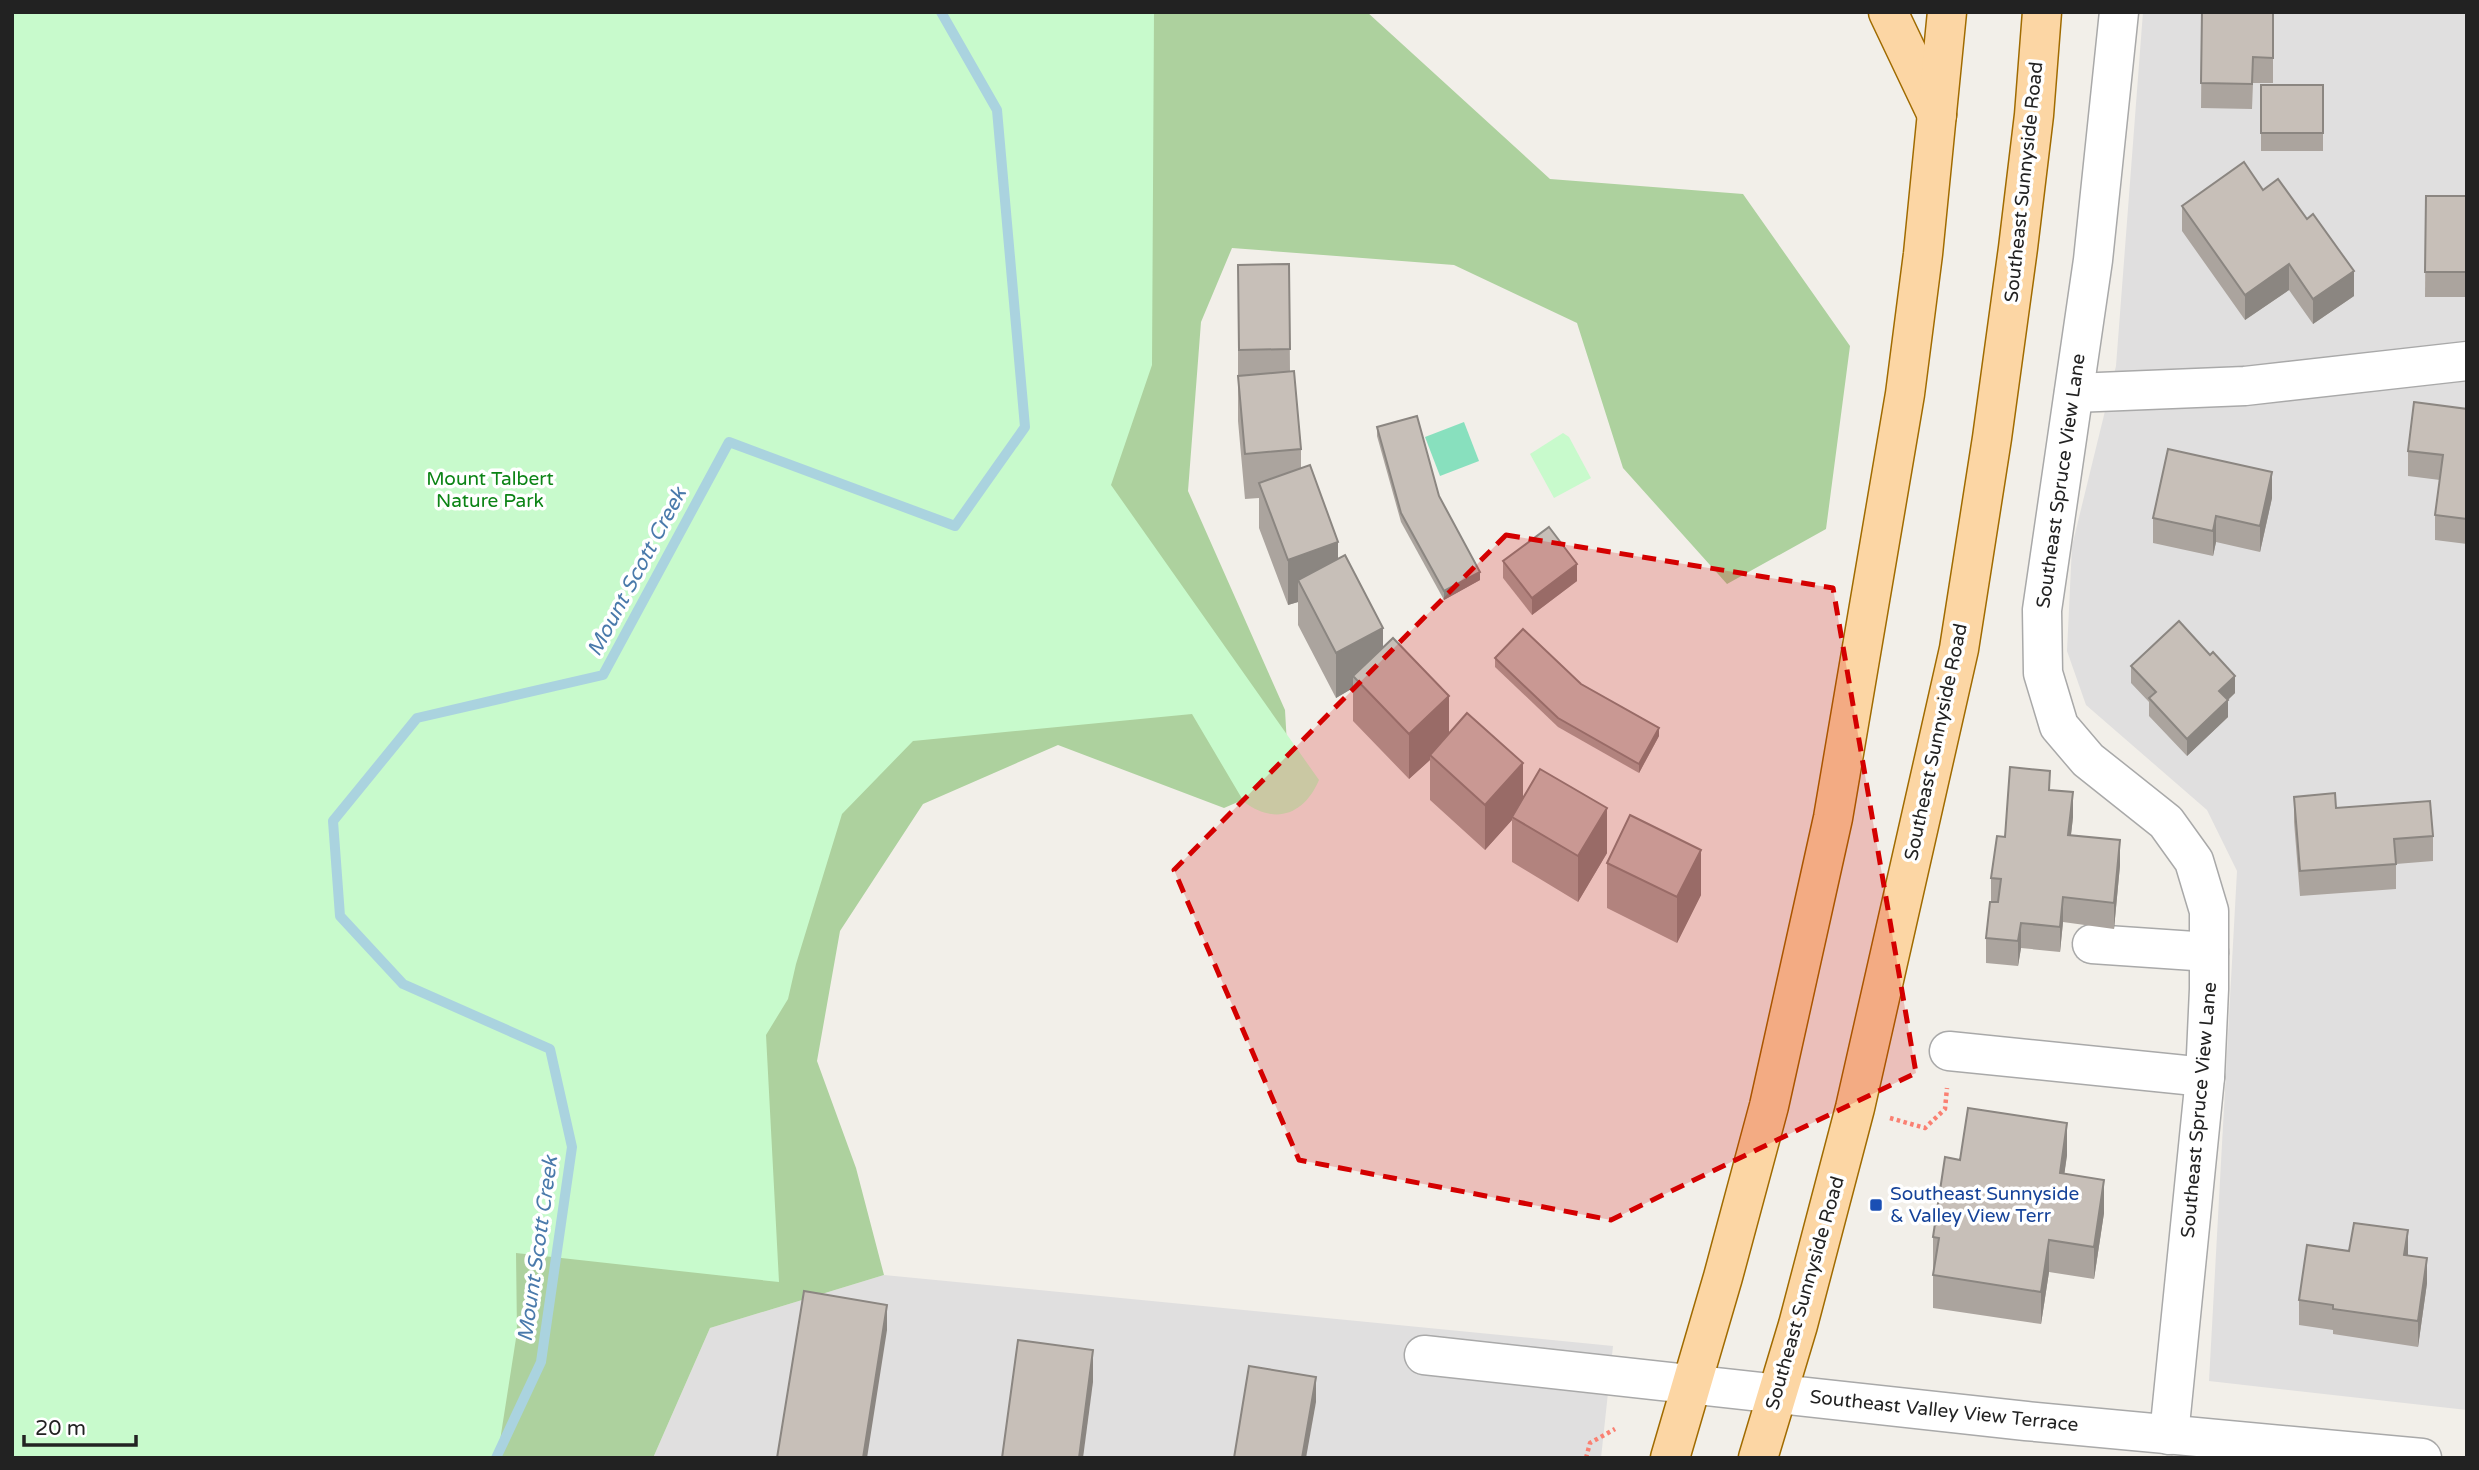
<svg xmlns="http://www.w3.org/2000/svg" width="2479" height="1470" font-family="'Varela Round',sans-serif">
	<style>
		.residential { fill: #e0dfdf }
		.forest { fill: #add19e }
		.park { fill: #c8facc }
		.pitch { fill: #88e0be }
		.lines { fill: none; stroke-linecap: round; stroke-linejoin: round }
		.stream { stroke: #aad3df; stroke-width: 10 }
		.minor-casing { stroke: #a9a9a9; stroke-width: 41 }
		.major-casing { stroke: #a06b00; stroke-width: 41 }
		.path { stroke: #fa8072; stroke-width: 4.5; stroke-dasharray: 3.5 3.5; stroke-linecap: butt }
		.minor { stroke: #fff; stroke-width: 38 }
		.major { stroke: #fcd6a4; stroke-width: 38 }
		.wall { fill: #aba49e }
		.shaded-wall { fill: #8b8681 }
		.building { fill: #c7bfb8; stroke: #8b8681; stroke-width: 2 }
		.marked { fill: #d40000; fill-opacity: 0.2; stroke: #d40000; stroke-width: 5; stroke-dasharray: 14 9; stroke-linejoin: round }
		.transit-dot { fill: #1a4fb4; stroke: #fff; stroke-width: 2.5 }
		.labels { text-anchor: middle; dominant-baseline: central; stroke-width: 7; stroke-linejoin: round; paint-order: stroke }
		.street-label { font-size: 19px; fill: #222; stroke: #fff }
		.park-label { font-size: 19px; fill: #0c8416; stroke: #fff }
		.transit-label { font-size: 19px; fill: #164399; stroke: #fff; text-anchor: start }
		.water-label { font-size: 21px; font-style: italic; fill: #4a7aab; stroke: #fff }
	</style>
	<rect width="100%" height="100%" fill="#f2efe9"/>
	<g class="residential">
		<path d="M2143 12H2467V1410L2209 1381 2237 871 2207 810 2086 705 2067 651 2072 546 2116 366Z"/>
		<path d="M884 1275 1613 1346 1601 1458H653L710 1328Z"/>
	</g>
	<path class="forest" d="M12 12H1367L1550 179 1743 194 1850 346 1826 529 1727 584 1623 468 1577 323 1454 265 1232 248 1201 322 1188 491 1285 710 1289 780 1224 808 1058 745 923 804 840 931 817 1061 856 1168 884 1275 710 1328 653 1458H12Z"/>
	<g class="park">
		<path d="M12 12H1154L1152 365 1111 485 1319 780C1304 815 1275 825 1244 802L1192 714 913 741 842 814 796 964 788 999 766 1035 779 1282 516 1253 517 1332 499 1447 493 1458H12Z"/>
		<path d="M1563 433 1569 437 1591 478 1554 498 1530 454Z"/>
	</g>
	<path class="pitch" d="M1464 422 1479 461 1440 476 1425 437Z"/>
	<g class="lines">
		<path class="stream" d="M496 1458 541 1362 572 1147 550 1049 403 984 340 916 333 821 417 718 603 675 729 442 955 526 1025 427 997 110 941 12"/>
		<defs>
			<g id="minor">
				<path d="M2119 12 2093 260 2042 610 2043 673 2059 726 2088 760 2166 822 2194 861 2209 911V989L2205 1077 2169 1435"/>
				<path d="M2074 393 2245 386 2467 361"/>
				<path d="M2092 944 2209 952"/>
				<path d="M1949 1051 2205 1077"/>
				<path d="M1424 1355 2026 1421 2422 1458"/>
			</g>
			<g id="major">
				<path d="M1888 12 1937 115"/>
				<path d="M1670 1458 1723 1277 1769 1106 1833 818 1905 394 1923 254 1947 12"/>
				<path d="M1758 1458 1798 1325 1855 1108 1959 649 1992 438 2018 248 2034 115 2042 12"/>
			</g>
		</defs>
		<use href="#minor" class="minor-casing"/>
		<use href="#major" class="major-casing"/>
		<g class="path">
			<path d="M1890 1118 1925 1128 1945 1109 1947 1088"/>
			<path d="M1586 1458 1590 1443 1615 1429"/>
		</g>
		<use href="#minor" class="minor"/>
		<use href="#major" class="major"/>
	</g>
	<g class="wall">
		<path d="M2202 12H2273V83H2253L2252 109 2201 108Z"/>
		<rect x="2261" y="85" width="62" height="66"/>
		<path d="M2263 190 2354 296 2313 324 2289 290 2245 320 2182 231V206Z"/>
		<path d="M2426 196H2467V297H2425Z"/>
		<path d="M1289 264 1290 371 1301 449V468L1338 559 1383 647 1449 734 1523 798 1607 853 1578 902 1512 862V820L1485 850 1430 800V760L1409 779 1353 721V688L1336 698 1298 625V602L1288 605 1259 528V498L1245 499 1238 421V265Z"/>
		<path d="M2467 409V544L2435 540V515L2440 480 2408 476V451Z"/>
		<path d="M1377 427 1480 580 1444 600 1401 522 1377 436Z"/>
		<path d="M2272 498 2260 552 2216 542 2213 556 2153 543V518Z"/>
		<path d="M1503 561 1577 581 1532 615 1503 578Z"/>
		<path d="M1495 658 1581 684 1659 736 1639 773 1558 727 1495 667Z"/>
		<path d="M2131 666 2235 693 2228 700V717L2187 756 2149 716V702L2131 683Z"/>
		<path d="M2050 790 2073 817 2071 835 2120 865 2114 929 2063 922 2060 952 2021 948 2018 966 1986 963V938L1991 902V878L2005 837Z"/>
		<path d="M2294 797 2433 836V861L2396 864V889L2300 896 2294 822Z"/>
		<path d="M1607 863 1701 895 1677 943 1607 908Z"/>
		<path d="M2067 1155 2064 1174 2104 1213 2094 1279 2049 1272 2041 1324 1933 1308V1237L1960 1160Z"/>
		<path d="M2349 1251 2408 1255 2427 1283 2418 1347 2333 1334V1330L2299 1325V1300Z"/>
	</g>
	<g class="shaded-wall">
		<path d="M2289 264V290L2245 320V295Z"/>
		<path d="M2354 271V296L2313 324V299Z"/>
		<path d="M2272 472V498L2260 552V526Z"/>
		<path d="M2216 516V542L2213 556V531Z"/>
		<path d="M1338 542V587L1298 580V602L1288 605V560Z"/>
		<path d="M1577 564V581L1532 615V598Z"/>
		<path d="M1480 572V580L1444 600V591Z"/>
		<path d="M1383 628V673L1353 676V688L1336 698V653Z"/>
		<path d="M2235 676V693L2219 708V691Z"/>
		<path d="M1449 696V741L1430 755V760L1409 779V734Z"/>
		<path d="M2228 700V717L2187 756V739Z"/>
		<path d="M1659 728V736L1639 773V764Z"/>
		<path d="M1523 763V808L1512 817V820L1485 850V805Z"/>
		<path d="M2073 792V817L2068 860V835Z"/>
		<path d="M1607 808V853L1578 902V856Z"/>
		<path d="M2120 840V865L2114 929V903Z"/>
		<path d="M1701 850V895L1677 943V897Z"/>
		<path d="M2063 897V922L2060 952V927Z"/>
		<path d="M2021 923V948L2018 966V941Z"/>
		<path d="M2067 1123V1155L2060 1206V1173Z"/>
		<path d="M2104 1180V1213L2094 1279V1247Z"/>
		<path d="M2408 1230V1255H2404Z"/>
		<path d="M2049 1240V1272L2041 1324V1292Z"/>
		<path d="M2427 1258V1283L2418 1347V1321Z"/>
		<path d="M887 1305V1330L867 1458H863Z"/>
		<path d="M1093 1350V1382L1083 1458H1079Z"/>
		<path d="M1316 1377V1402L1306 1458H1302Z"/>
	</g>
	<g class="building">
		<path d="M2202 12H2273V58L2253 57 2252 84 2201 83Z"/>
		<rect x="2261" y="85" width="62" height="48"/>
		<path d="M2244 162 2263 190 2278 179 2307 219 2313 214 2354 271 2313 299 2289 264 2245 295 2182 206Z"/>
		<path d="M2426 196H2467V272H2425Z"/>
		<path d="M1289 264 1290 349 1239 350 1238 265Z"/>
		<path d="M1294 371 1301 449 1245 454 1238 376Z"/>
		<path d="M2414 402 2467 409V519L2435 515 2443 455 2408 451Z"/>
		<path d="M1417 416 1439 496 1480 572 1444 591 1401 513 1377 427Z"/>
		<path d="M2168 449 2272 472 2260 526 2216 516 2213 531 2153 518Z"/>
		<path d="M1310 465 1338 542 1288 560 1259 483Z"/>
		<path d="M1549 527 1577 564 1532 598 1503 561Z"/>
		<path d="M1345 555 1383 628 1336 653 1298 580Z"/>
		<path d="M2179 621 2210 655 2213 652 2235 676 2219 691 2228 700 2187 739 2149 698 2156 692 2131 666Z"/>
		<path d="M1523 629 1581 684 1659 728 1639 764 1558 718 1495 658Z"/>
		<path d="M1393 638 1449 696 1409 734 1353 676Z"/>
		<path d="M1467 713 1523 763 1485 805 1430 755Z"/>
		<path d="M2010 767 2050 771 2049 790 2073 792 2068 835 2120 840 2114 903 2063 897 2060 927 2021 923 2018 941 1986 938 1990 902H1998L2001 879 1991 878 1997 836 2005 837Z"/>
		<path d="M1540 769 1607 808 1578 856 1512 817Z"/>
		<path d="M2335 793 2336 808 2430 801 2433 836 2394 839 2396 864 2300 871 2294 797Z"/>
		<path d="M1630 815 1701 850 1677 897 1607 863Z"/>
		<path d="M1968 1108 2067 1123 2060 1173 2104 1180 2094 1247 2049 1240 2041 1292 1933 1275 1939 1238 1933 1237 1945 1157 1960 1160Z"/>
		<path d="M2354 1223 2408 1230 2404 1255 2427 1258 2418 1321 2333 1309V1305L2299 1300 2307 1245 2349 1251Z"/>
		<path d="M804 1291 887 1305 863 1458H777Z"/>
		<path d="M1018 1340 1093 1350 1079 1458H1002Z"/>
		<path d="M1249 1366 1316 1377 1302 1458H1234Z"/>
	</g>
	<path class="marked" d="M1506 535 1833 588 1916 1073 1611 1220 1299 1160 1174 870Z"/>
	<rect class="transit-dot" x="1869" y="1198" width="14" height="14" rx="3.5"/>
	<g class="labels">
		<g class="street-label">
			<text transform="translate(2024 182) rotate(-84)">Southeast Sunnyside Road</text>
			<text transform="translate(2061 481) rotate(-82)">Southeast Spruce View Lane</text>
			<text transform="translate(1936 742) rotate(-78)">Southeast Sunnyside Road</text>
			<text transform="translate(2199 1110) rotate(-85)">Southeast Spruce View Lane</text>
			<text transform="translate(1805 1293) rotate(-74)">Southeast Sunnyside Road</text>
			<text transform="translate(1944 1411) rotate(6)">Southeast Valley View Terrace</text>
		</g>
		<g class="park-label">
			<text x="490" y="479">Mount Talbert<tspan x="490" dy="22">Nature Park</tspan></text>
		</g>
		<g class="transit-label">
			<text x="1890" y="1194">Southeast Sunnyside<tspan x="1890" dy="22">&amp; Valley View Terr</tspan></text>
		</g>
		<g class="water-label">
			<text transform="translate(637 572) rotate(-62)">Mount Scott Creek</text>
			<text transform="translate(538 1249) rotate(-82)">Mount Scott Creek</text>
		</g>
	</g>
	<rect width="2479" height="1470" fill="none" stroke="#222222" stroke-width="28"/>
	<path d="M24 1435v10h112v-10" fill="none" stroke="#222222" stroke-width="3.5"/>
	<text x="35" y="1435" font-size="21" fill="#222222" stroke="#ffffff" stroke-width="5" paint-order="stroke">20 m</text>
</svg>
